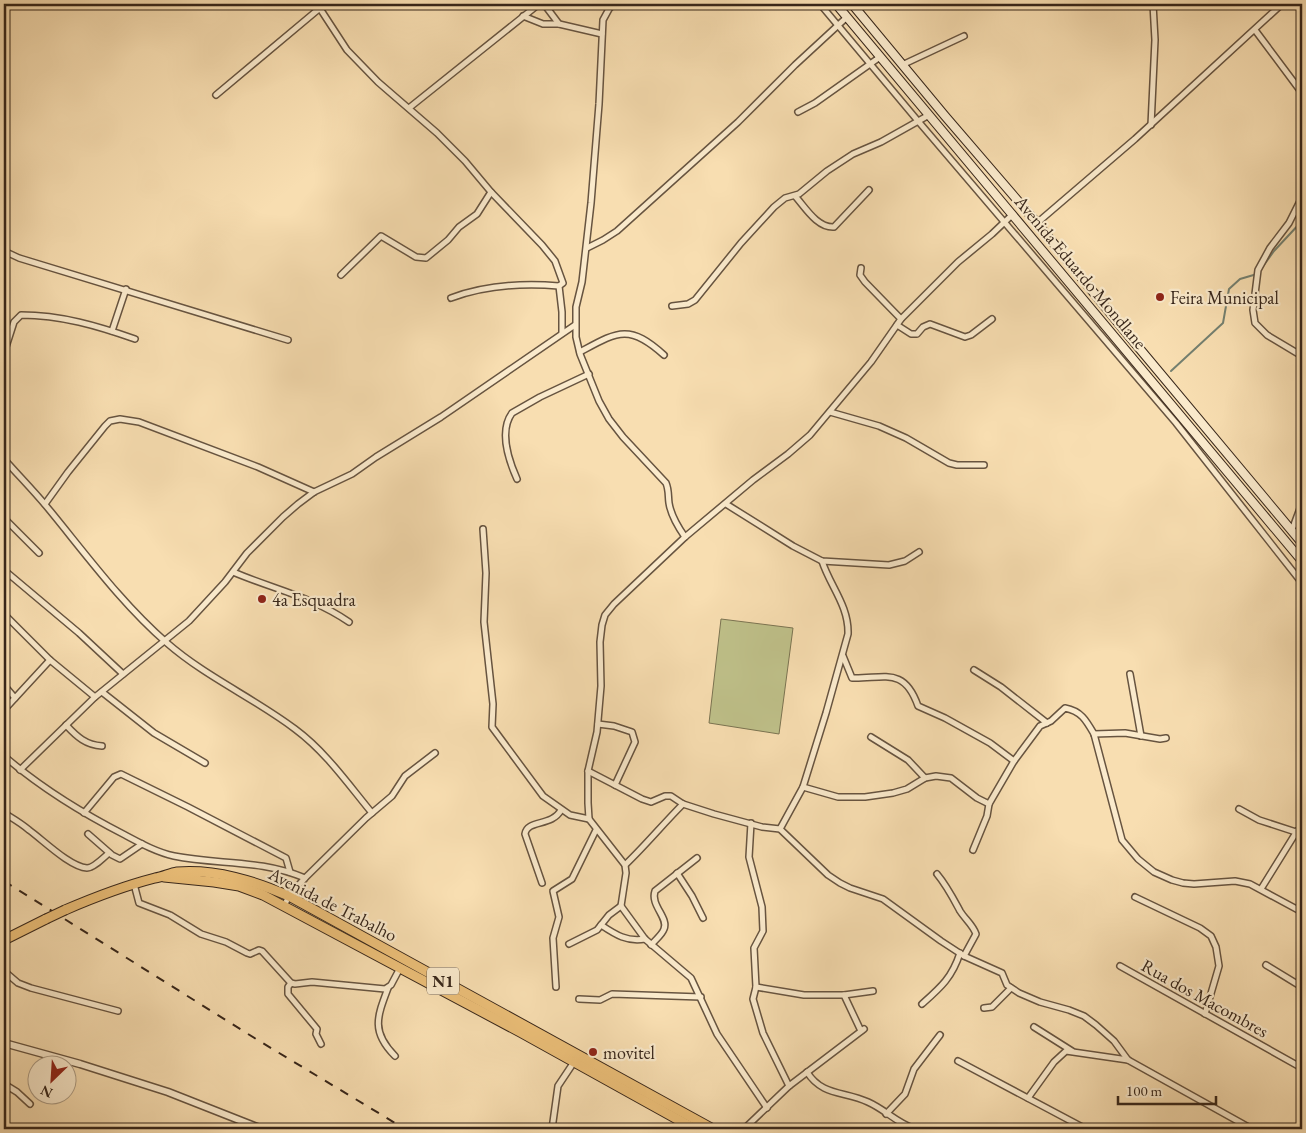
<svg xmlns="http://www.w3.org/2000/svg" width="1306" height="1133" font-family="'EB Garamond',serif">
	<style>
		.green { fill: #bfc18a; stroke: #7b7452 }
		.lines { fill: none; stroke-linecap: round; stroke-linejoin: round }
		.stream { stroke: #748070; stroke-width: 2 }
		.minor-casing { stroke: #675440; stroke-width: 8 }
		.tertiary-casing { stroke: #675440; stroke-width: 9 }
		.secondary-casing { stroke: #37261a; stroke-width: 10 }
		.trunk-casing { stroke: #37261a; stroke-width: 11 }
		.minor { stroke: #faeacc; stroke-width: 5 }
		.tertiary { stroke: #faeacc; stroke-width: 6 }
		.secondary { stroke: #faeacc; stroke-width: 8 }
		.trunk { stroke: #ecbf78; stroke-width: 9 }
		.rail { stroke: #37261a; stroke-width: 2; stroke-dasharray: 9 9; stroke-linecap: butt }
		.trunk-bridge-casing { stroke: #37261a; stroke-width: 11; stroke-linecap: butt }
		.trunk-bridge { stroke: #ecbf78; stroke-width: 9 }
		.poi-dot { fill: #8f2418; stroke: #faeacc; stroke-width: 2 }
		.labels { text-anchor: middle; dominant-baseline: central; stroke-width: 4.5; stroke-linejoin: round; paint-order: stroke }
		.shield { fill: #faeacc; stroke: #72614f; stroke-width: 1 }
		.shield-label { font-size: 16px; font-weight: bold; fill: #37261a }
		.street-label { font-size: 18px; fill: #37261a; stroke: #faeacc }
		.poi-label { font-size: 18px; fill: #37261a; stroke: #faeacc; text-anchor: start }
	</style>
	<rect width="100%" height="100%" fill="#f8deb1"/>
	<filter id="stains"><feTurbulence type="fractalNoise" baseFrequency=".004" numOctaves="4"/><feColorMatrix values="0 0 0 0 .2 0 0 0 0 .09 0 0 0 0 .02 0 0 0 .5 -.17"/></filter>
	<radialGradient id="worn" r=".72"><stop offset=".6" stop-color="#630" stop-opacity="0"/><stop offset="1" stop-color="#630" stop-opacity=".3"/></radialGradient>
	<path class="green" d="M721 619 793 628 779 734 709 723Z"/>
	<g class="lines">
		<g class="stream">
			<path d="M1261 269 1274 251 1302 221"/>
			<path d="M1171 371 1223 323 1229 289 1240 279 1257 274"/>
		</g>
		<defs>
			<g id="minor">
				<path d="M317 4 347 50 378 82 437 133 465 161 491 192 542 245 555 261 563 283 559 286 562 312V333"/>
				<path d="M544 4 559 24 602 34"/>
				<path d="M614 4 609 9 603 20 599 104 591 203 582 282 576 307V337L580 354 599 401 609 419 623 437 666 483C669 490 668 496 669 503 671 516 678 527 685 537"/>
				<path d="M820 4 918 121 1176 423 1302 583"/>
				<path d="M523 16 543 24H559"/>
				<path d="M1255 30 1302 93"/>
				<path d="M902 65 964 36"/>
				<path d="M216 95 320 8"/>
				<path d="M409 108 539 4"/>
				<path d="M798 112 815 103 880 57"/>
				<path d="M1151 125 1155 40 1153 4"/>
				<path d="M795 196C805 207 817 228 834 227L869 190"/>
				<path d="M1302 197 1289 223 1270 248 1258 270 1253 310 1255 323 1267 335 1302 356"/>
				<path d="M1037 223 1135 139 1282 4"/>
				<path d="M587 248 603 240 617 231 738 122 795 65 847 17"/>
				<path d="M4 251 19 258 288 340"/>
				<path d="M861 268 860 275 865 282 901 319"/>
				<path d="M341 275 381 236 416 257 426 258 448 240 459 227 477 214 491 192"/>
				<path d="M451 298C486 285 523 283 559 286"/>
				<path d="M672 306 688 304 695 300 741 243 774 207 785 198 799 194 827 171 853 154 881 142 929 115"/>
				<path d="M897 325 911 334H917L923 327 930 324 965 337 971 335 992 319"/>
				<path d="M112 331 126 289"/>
				<path d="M580 352C617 332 629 323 664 355"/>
				<path d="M4 353 14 322 21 315C61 315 98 326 135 339"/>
				<path d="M830 412 879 426 906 438 949 463 957 465H984"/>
				<path d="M4 459C18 475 33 490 47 507 85 553 121 603 167 643 206 677 254 698 295 729 326 752 348 784 372 813"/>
				<path d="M517 479C509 461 499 431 512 413L540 397 589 374"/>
				<path d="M45 504 68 472 105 426 110 421 120 419 139 422 258 467 314 492"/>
				<path d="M726 504 793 546 822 561 889 565 905 561 919 552"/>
				<path d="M4 518 39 553"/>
				<path d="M483 529 486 573 484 622 493 704 492 727 543 796 570 815 589 819"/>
				<path d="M1292 530 1302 503"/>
				<path d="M4 570 79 633 123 674"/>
				<path d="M233 572C273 589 313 597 349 622"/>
				<path d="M4 614 50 660 95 697"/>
				<path d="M843 656 852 678C884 679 904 666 918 706L945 718 990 743 1014 761"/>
				<path d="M974 670 1001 687 1047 723"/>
				<path d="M1130 674 1141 736"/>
				<path d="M4 685 15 698"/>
				<path d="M102 692 154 733 205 763"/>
				<path d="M4 710 50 660"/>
				<path d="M598 724 614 726 632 732 635 742 615 785"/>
				<path d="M66 725C77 737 86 745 102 746"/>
				<path d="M1094 734 1125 733 1160 739 1166 738"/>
				<path d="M871 737 908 760 925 778"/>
				<path d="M4 756C40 787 82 813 125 835 140 843 156 852 174 856 219 865 259 859 305 878"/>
				<path d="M20 770 95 697 189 621 225 582 247 553 283 517 298 504 314 492 352 474 376 457 441 417 575 325"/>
				<path d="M588 771 642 799 651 802 665 796H671L683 804 714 814 762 827 780 829 828 875 840 883 850 888 883 899 941 941 964 956 1002 973 1007 985 1019 993 1040 1002 1069 1010 1084 1016 1096 1025 1114 1041 1128 1060 1252 1129"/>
				<path d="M803 787 838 797H865L893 793 907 789 925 778 936 776 951 778 977 798 989 804 1014 761 1040 726 1051 721 1065 708C1081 711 1086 720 1094 734L1122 840 1138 859 1154 872 1172 880 1183 883 1194 884 1235 881 1250 884 1302 912"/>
				<path d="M1239 809 1259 820 1302 834"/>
				<path d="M4 813C12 818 21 823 29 830 43 840 70 867 87 868 94 868 104 857 109 853"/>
				<path d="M84 813 114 777 121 774 188 807 286 858 290 872"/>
				<path d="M751 823 749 857 762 907 763 931 754 948 756 987 753 999 763 1033 789 1086"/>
				<path d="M780 829 803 787 826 713 848 634C849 606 830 586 822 561"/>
				<path d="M88 834 112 855 120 859 142 844"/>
				<path d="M973 850 987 816 989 804"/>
				<path d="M625 865C645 846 663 824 683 804"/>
				<path d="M677 873 692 896 703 918"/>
				<path d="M937 874C947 886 953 898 960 911 965 919 973 925 976 934L964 956"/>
				<path d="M542 883 525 834C527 819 552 827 561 810"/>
				<path d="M134 884 139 903 170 915 201 934 226 942 247 953 250 954 259 950 262 951 291 983 295 984 312 982 385 989 391 985 400 968"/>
				<path d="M1261 889 1297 831"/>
				<path d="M1135 897 1200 928 1211 936 1216 947 1219 966 1205 1014"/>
				<path d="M284 906 289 896 305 878 366 818 392 796 405 776 435 753"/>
				<path d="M601 925C616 935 627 942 645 939"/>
				<path d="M569 944 597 930 609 915 621 906"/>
				<path d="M651 945C655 940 662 935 664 929 669 918 650 905 655 891L697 858"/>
				<path d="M1266 965 1302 987"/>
				<path d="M1120 966 1302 1068"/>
				<path d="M4 971 18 983 31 988 118 1011"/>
				<path d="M291 983 288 987V994L317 1029 316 1034 321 1044"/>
				<path d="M556 987 553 938 559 917 553 891 572 879 596 830"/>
				<path d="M756 987 804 995H844L861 1031"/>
				<path d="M388 988C377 1017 371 1032 395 1056"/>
				<path d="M844 995 873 991"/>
				<path d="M579 999 600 1000 612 994 701 997"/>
				<path d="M922 1004C940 988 952 978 960 953"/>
				<path d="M984 1008 992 1007 1011 988"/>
				<path d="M1034 1027 1072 1051"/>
				<path d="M958 1061 1086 1129"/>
				<path d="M807 1072C822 1096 844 1091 868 1102 886 1110 895 1122 915 1129"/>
				<path d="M4 1084 17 1092 30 1104"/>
				<path d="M1028 1098 1054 1062 1066 1051 1128 1060"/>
				<path d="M767 1108 717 1034 691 978 645 939 621 906 626 873 625 865 589 819 588 803V771L597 732 601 686 600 642 602 625 605 615 614 604 685 537 753 480 788 454 810 435 871 362 901 319 958 262 992 234 1013 214"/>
				<path d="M886 1114 905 1094 914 1069 940 1035"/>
				<path d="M552 1129 558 1086 574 1062"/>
				<path d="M744 1129 789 1086 864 1029"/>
			</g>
			<path id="tertiary" d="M4 1043 80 1064 168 1092 262 1129"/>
			<g id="secondary">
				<path d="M836 4 1302 561"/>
				<path d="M852 4 945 116 1037 223 1124 330 1302 543"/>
			</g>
			<g id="trunk">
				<path d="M164 877 214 882 239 886 263 895 520 1032 695 1129"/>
				<path d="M65 910C95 897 124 886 155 878 163 877 170 873 177 872 217 869 254 881 289 896L713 1129"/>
				<path d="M4 940 46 919"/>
			</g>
		</defs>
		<use href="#minor" class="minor-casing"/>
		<use href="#tertiary" class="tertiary-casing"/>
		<use href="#secondary" class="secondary-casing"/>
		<use href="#trunk" class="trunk-casing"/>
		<use href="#minor" class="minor"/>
		<use href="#tertiary" class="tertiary"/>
		<use href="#secondary" class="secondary"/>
		<use href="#trunk" class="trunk"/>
		<path class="rail" d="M4 881 256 1039 405 1129"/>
		<defs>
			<path id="trunk-bridge" d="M46 919 65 910"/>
		</defs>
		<use href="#trunk-bridge" class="trunk-bridge-casing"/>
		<use href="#trunk-bridge" class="trunk-bridge"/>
	</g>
	<g class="poi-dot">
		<circle cx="1160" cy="297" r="5"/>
		<circle cx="262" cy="599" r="5"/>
		<circle cx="593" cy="1052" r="5"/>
	</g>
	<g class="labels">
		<rect class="shield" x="427" y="967.5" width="32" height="27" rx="4"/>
		<g class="shield-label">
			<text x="443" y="981">N1</text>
		</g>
		<g class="street-label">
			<text transform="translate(1081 272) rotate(50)">Avenida Eduardo Mondlane</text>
			<text transform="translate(333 904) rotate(27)">Avenida de Trabalho</text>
			<text transform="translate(1205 998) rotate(29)">Rua dos Macombres</text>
		</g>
		<g class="poi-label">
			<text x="1170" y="297">Feira Municipal</text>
			<text x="272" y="599">4a Esquadra</text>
			<text x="603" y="1052">movitel</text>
		</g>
	</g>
	<rect width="1306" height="1133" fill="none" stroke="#f8deb1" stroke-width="20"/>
	<rect x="5" y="5" width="1296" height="1123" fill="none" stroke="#37261a" stroke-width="2.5"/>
	<rect x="10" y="10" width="1286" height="1113" fill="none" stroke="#37261a"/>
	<g transform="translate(52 1080) rotate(205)"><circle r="24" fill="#faeacc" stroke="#ac9c85"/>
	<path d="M0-4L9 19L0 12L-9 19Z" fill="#8f2418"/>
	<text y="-8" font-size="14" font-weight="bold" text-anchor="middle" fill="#37261a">N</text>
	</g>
	<path d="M1118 1096v8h98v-8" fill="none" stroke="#37261a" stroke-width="2.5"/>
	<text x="1126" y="1096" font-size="15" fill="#37261a" stroke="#faeacc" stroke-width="4" paint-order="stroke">100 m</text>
	<rect width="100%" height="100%" filter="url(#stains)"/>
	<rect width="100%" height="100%" fill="url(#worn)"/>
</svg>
